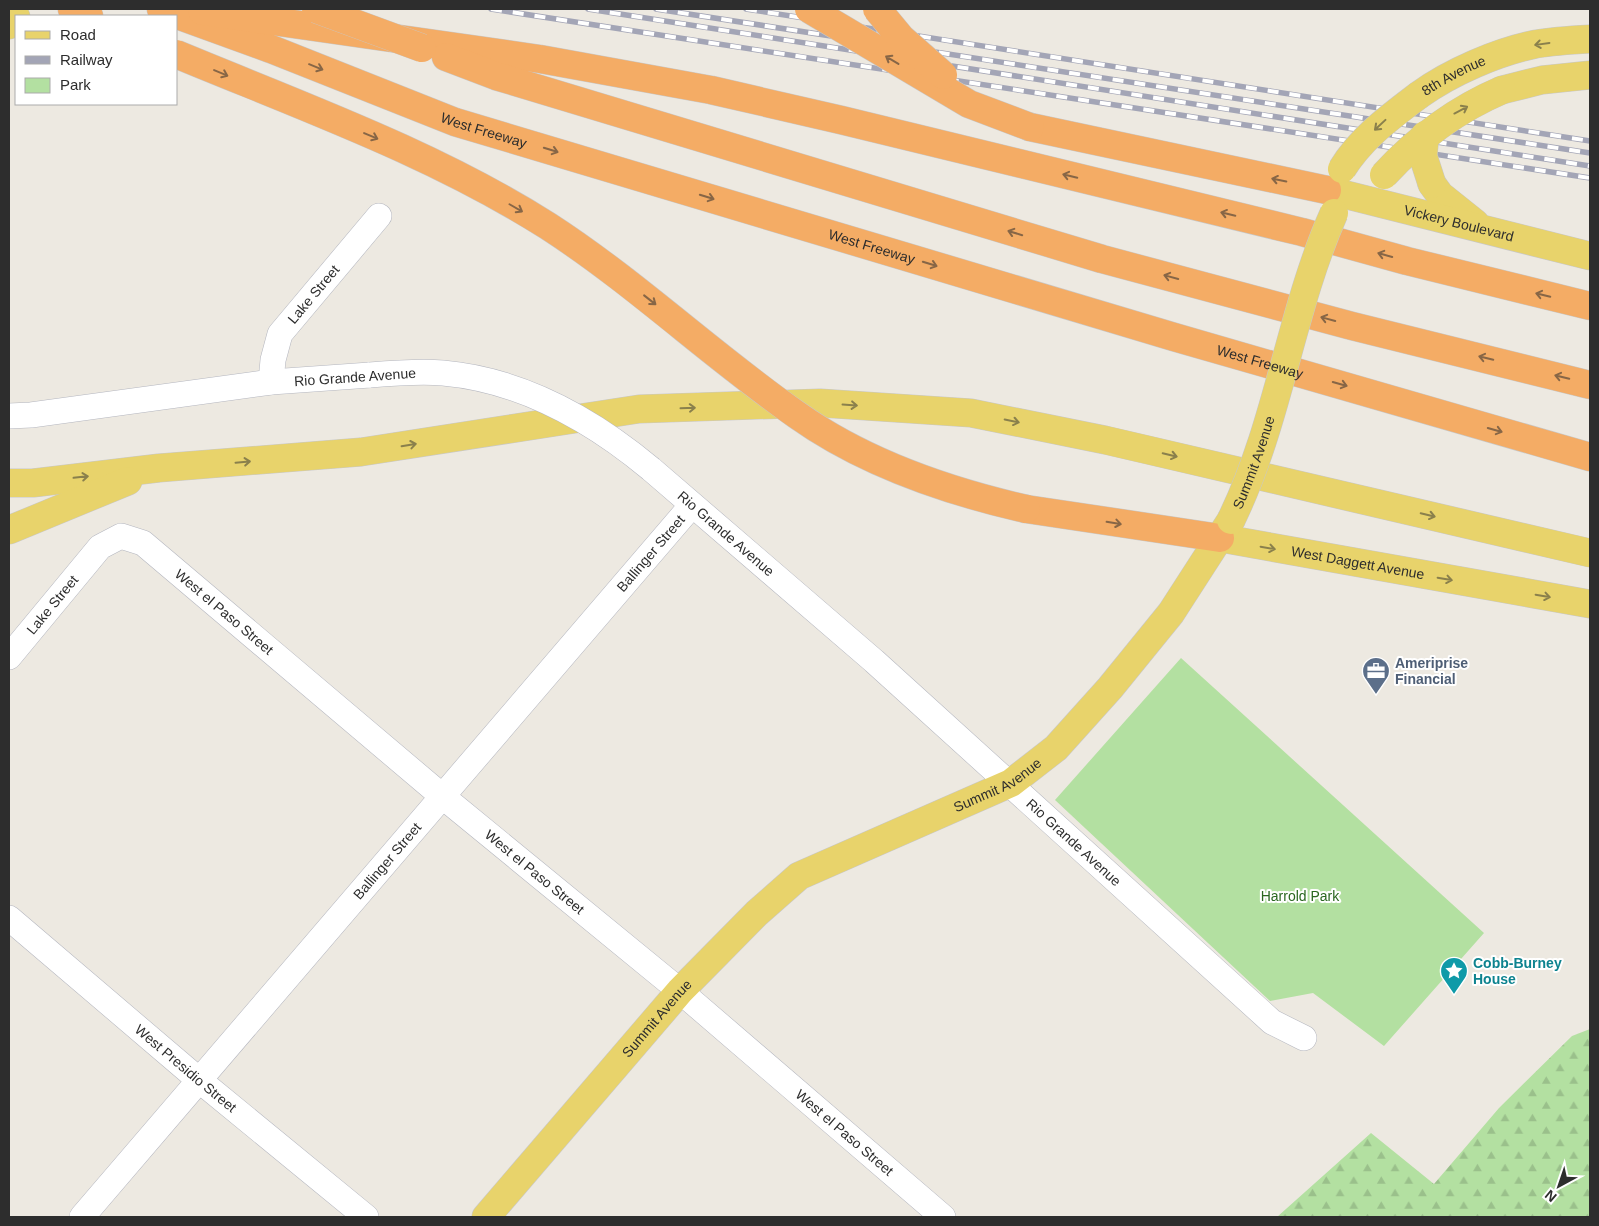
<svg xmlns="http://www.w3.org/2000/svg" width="1599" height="1226" font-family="Arial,sans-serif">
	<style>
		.forest { fill: url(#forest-firs) }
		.park { fill: #b3e0a1 }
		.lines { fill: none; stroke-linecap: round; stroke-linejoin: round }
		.minor-casing { stroke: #b4b6bf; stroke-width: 26 }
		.major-casing { stroke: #c8c8c8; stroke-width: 29 }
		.highway-casing { stroke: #c8c8c8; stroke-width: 29 }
		.minor { stroke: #fff; stroke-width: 25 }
		.major { stroke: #e8d36b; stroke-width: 28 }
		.highway { stroke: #f4ac65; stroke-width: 28 }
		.rail-casing { stroke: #a3a5b6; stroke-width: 5.5 }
		.rail { stroke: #fff; stroke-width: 4; stroke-dasharray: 11; stroke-linecap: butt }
		.minor-bridge-casing { stroke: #b4b6bf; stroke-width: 26; stroke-linecap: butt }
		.major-bridge-casing { stroke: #c8c8c8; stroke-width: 29; stroke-linecap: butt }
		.highway-bridge-casing { stroke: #c8c8c8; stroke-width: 29; stroke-linecap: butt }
		.minor-bridge { stroke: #fff; stroke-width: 25 }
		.major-bridge { stroke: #e8d36b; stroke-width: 28 }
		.highway-bridge { stroke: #f4ac65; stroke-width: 28 }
		.oneway { stroke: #8a804c }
		.oneway2 { stroke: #876646 }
		.labels { text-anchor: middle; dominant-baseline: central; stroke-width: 4; stroke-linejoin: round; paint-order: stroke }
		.street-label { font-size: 14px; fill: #2d2d2d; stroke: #fff }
		.service-label { font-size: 14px; font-weight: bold; fill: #4e5e75; stroke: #fff; text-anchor: start }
		.park-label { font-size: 14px; fill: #2a6720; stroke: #fff }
		.culture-label { font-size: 14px; font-weight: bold; fill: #0d838f; stroke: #fff; text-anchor: start }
	</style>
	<defs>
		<pattern id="forest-firs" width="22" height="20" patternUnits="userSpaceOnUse" patternTransform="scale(1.25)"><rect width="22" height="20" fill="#b3e0a1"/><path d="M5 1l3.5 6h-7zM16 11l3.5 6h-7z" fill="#9ac08b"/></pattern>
	</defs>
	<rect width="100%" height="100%" fill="#ede9e1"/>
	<path class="forest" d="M1590 1029V1217H1277L1371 1133 1434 1184 1499 1108 1572 1036Z"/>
	<path class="park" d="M1181 658 1484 933 1384 1046 1313 993 1270 1001 1055 800Z"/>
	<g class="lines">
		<defs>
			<g id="minor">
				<path id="s1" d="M271 382 273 360 280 334 379 216"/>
				<path d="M9 416 31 415 271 382 370 375"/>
				<path id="s2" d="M651 469 874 661 1272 1022 1304 1038"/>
				<path id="s3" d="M9 657 100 547 121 536 143 543 442 796 680 991 943 1217"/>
				<path id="s4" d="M9 918 199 1080 366 1217"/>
				<path id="s5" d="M82 1217 692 505"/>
			</g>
			<g id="major">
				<path d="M9 25 16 17"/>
				<path d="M1502 90 1542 80 1590 75"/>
				<path id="s6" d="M1419 95C1451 72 1497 52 1536 44 1554 41 1572 40 1590 39"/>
				<path d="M1432 184 1440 195 1475 223"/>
				<path id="s7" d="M1327 190 1590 256"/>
				<path d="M9 483H33L159 468 361 452 639 409 820 403 971 413 1105 440 1590 553"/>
				<path d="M9 530 128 481"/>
				<path id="s8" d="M1220 538 1590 604"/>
				<path id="s9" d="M486 1217 680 991 757 913 799 876 1011 783 1056 748 1110 688 1171 613 1231 520"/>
			</g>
			<g id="highway">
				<path d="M72 9 89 16"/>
				<path id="s10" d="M161 9 271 49 455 122 1174 337 1590 457"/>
				<path d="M202 11 540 59 711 90 841 120 1302 232 1407 261 1590 306"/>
				<path d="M446 57 496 76 1102 259 1352 326 1590 385"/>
				<path d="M1030 127 1327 190"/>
				<path d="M1026 509 1220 538"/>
			</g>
		</defs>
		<use href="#minor" class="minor-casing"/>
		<use href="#major" class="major-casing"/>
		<use href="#highway" class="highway-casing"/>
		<use href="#minor" class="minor"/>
		<use href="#major" class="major"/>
		<use href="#highway" class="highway"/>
		<defs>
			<g id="rail">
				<path d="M491 9 1590 178"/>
				<path d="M588 9 1590 166"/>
				<path d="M656 9 1590 153"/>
				<path d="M746 9 1590 141"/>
			</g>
		</defs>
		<use href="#rail" class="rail-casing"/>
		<use href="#rail" class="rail"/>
		<defs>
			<path id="minor-bridge" d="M370 375C394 373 419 371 443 373 522 380 591 419 651 469"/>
			<g id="major-bridge">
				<path d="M1425 135 1423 156 1432 184"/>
				<path d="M1342 169C1361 138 1390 117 1419 95"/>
				<path d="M1384 175C1418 138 1455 110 1502 90"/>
				<path id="s11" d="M1231 520C1279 422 1290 312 1334 213"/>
			</g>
			<g id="highway-bridge">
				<path d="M316 9 422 48"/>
				<path d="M809 9 969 104 1030 127"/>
				<path d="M877 9 901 38 943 75"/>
				<path d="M176 54C301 106 433 153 548 226 636 283 711 355 797 415 863 462 947 491 1026 509"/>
			</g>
		</defs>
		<use href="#minor-bridge" class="minor-bridge-casing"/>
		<use href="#major-bridge" class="major-bridge-casing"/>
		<use href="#highway-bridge" class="highway-bridge-casing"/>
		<use href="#minor-bridge" class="minor-bridge"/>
		<use href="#major-bridge" class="major-bridge"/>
		<use href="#highway-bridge" class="highway-bridge"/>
	</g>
	<defs><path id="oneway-shaft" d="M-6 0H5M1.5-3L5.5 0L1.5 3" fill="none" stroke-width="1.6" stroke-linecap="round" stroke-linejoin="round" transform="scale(1.25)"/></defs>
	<g class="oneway">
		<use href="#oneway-shaft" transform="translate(1542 44) rotate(172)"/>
		<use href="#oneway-shaft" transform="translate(1461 110) rotate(-28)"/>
		<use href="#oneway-shaft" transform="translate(1380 125) rotate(137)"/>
		<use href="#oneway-shaft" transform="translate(850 405) rotate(4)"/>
		<use href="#oneway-shaft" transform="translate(688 408) rotate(-2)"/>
		<use href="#oneway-shaft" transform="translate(1012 421) rotate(12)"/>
		<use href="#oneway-shaft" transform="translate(409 445) rotate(-9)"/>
		<use href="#oneway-shaft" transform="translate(1170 455) rotate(13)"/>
		<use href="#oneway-shaft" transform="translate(243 462) rotate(-5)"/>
		<use href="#oneway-shaft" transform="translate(81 477) rotate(-6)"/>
		<use href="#oneway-shaft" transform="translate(1428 515) rotate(13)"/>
		<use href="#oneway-shaft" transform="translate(1268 548) rotate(10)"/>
		<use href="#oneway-shaft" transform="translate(1445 579) rotate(10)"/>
		<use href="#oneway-shaft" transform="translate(1543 596) rotate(10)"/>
	</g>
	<g class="oneway2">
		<use href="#oneway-shaft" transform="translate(892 60) rotate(-149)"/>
		<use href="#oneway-shaft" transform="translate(316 67) rotate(22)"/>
		<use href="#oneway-shaft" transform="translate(221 73) rotate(23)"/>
		<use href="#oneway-shaft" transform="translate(371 136) rotate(23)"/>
		<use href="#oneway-shaft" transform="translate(551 150) rotate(17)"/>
		<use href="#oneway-shaft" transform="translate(1070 176) rotate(-166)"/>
		<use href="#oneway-shaft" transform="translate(1279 180) rotate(-168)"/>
		<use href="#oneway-shaft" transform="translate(707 197) rotate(17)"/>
		<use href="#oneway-shaft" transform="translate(516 208) rotate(30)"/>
		<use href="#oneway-shaft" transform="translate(1228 214) rotate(-167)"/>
		<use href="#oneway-shaft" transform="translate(1015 233) rotate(-163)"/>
		<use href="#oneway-shaft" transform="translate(1385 255) rotate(-164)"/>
		<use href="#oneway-shaft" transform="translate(930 264) rotate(17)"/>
		<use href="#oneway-shaft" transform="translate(1171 277) rotate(-165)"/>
		<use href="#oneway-shaft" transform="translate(1543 295) rotate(-166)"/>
		<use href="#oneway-shaft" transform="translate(650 300) rotate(38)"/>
		<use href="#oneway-shaft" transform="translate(1328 319) rotate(-165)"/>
		<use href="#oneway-shaft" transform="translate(1486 358) rotate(-166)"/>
		<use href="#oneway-shaft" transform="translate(1562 377) rotate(-166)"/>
		<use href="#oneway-shaft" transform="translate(1340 384) rotate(16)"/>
		<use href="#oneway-shaft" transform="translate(1495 430) rotate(16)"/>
		<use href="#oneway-shaft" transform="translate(1114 523) rotate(9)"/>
	</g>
	<defs>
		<symbol id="office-pin" viewBox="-11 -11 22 30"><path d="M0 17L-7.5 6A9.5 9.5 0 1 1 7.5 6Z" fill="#5c6f8a" stroke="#fff"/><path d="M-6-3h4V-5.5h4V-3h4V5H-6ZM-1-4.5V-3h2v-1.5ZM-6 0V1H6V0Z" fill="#fff"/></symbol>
		<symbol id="sight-pin" viewBox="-11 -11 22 30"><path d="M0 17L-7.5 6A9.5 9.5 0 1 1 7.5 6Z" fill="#0f9aa8" stroke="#fff"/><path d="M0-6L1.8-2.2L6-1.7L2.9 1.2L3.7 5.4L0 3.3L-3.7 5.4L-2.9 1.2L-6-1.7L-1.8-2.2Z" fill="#fff"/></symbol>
	</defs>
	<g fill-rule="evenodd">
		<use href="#office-pin" x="1360" y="655" width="32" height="43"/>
		<use href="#sight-pin" x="1438" y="955" width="32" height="43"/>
	</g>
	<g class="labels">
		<g class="street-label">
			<text stroke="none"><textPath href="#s6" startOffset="40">8th Avenue</textPath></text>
			<text stroke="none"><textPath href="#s10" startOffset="345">West Freeway</textPath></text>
			<text stroke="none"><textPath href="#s7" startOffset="136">Vickery Boulevard</textPath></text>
			<text stroke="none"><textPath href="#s10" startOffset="750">West Freeway</textPath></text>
			<text stroke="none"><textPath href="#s1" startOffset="101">Lake Street</textPath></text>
			<text stroke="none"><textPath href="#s10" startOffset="1155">West Freeway</textPath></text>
			<text transform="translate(355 377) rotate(-4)">Rio Grande Avenue</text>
			<text stroke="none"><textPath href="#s11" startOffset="62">Summit Avenue</textPath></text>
			<text stroke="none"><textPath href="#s2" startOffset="99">Rio Grande Avenue</textPath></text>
			<text stroke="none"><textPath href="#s5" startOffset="874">Ballinger Street</textPath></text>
			<text stroke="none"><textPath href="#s8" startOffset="140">West Daggett Avenue</textPath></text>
			<text stroke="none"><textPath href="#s3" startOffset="68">Lake Street</textPath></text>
			<text stroke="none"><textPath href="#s3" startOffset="296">West el Paso Street</textPath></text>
			<text stroke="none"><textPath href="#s9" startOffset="682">Summit Avenue</textPath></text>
			<text stroke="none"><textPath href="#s2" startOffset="564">Rio Grande Avenue</textPath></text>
			<text stroke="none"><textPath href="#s5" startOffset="469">Ballinger Street</textPath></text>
			<text stroke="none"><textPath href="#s3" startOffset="701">West el Paso Street</textPath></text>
			<text stroke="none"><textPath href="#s9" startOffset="262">Summit Avenue</textPath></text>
			<text stroke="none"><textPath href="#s4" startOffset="232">West Presidio Street</textPath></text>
			<text stroke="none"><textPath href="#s3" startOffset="1106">West el Paso Street</textPath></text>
		</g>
		<g class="service-label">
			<text x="1395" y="663">Ameriprise<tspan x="1395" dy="16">Financial</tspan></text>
		</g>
		<g class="park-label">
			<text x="1300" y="896">Harrold Park</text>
		</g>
		<g class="culture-label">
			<text x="1473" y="963">Cobb-Burney<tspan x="1473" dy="16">House</tspan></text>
		</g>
	</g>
	<rect width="1599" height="1226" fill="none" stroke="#2d2d2d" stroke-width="20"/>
	<rect x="15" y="15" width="162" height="90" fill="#ffffff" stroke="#ababab"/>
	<rect x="25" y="31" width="25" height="8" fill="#e8d36b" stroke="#ababab"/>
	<text x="60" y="40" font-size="15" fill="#2d2d2d">Road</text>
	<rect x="25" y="56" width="25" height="8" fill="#a3a5b6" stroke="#ababab"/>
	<text x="60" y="65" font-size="15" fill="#2d2d2d">Railway</text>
	<rect x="25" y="78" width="25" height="15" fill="#b3e0a1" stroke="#ababab"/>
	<text x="60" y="90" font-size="15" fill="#2d2d2d">Park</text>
	<g transform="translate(1559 1186) rotate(220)" stroke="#ffffff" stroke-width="4" paint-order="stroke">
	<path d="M0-4L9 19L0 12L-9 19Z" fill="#2d2d2d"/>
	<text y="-8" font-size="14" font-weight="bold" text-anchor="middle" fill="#2d2d2d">N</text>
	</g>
</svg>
